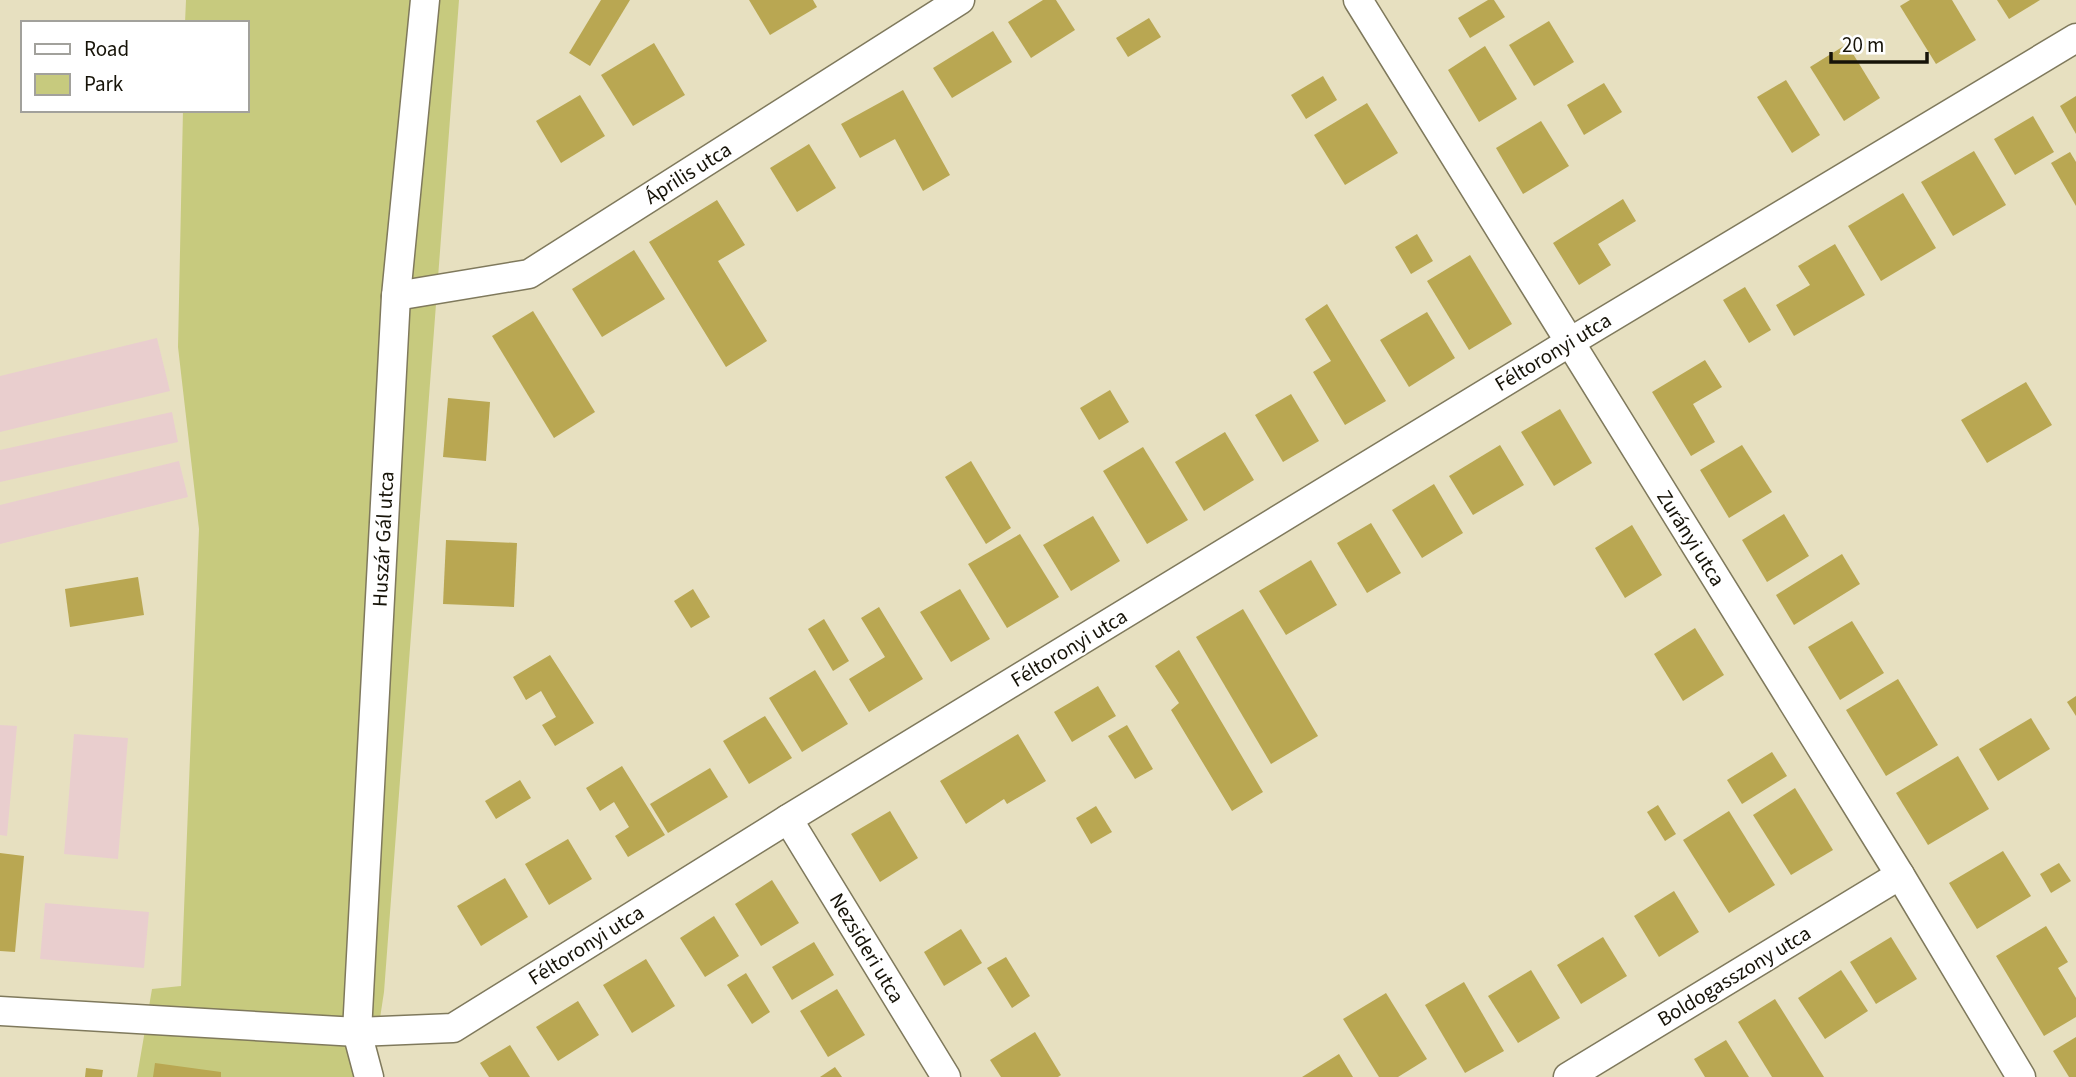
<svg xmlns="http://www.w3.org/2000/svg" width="2076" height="1077" font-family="'Source Sans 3',sans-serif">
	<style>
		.industrial { fill: #e9cece }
		.green { fill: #c7ca7e }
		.building { fill: #b9a752 }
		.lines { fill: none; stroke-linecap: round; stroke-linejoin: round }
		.minor-casing { stroke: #7f795c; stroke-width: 31 }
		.minor { stroke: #fff; stroke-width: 28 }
		.labels { text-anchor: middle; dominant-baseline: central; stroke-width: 5; stroke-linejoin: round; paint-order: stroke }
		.street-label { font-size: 21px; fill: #161308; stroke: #fff }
	</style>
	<rect width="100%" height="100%" fill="#e7e0c0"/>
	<g class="industrial">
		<path d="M157 338 170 391 0 432V376Z"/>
		<path d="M172 412 178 442 0 482V450Z"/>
		<path d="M179 461 188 497 0 544V505Z"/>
		<path d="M0 725 17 726 7 836 0 835Z"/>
		<path d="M74 734 128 738 118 859 64 854Z"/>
		<path d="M45 903 149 912 144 968 40 959Z"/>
	</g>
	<path class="green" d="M186 0H459L384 992 371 1077H137L152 989 181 986 199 529 178 347 183 110H247V23H185Z"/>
	<g class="building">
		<path d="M601 0H630L590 66 569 53Z"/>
		<path d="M749 0H813L817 7 770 35Z"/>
		<path d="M1043 0H1056L1075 30 1031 58 1008 22Z"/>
		<path d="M1488 0H1494L1505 17 1470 38 1458 18Z"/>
		<path d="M1910 0H1952L1976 40 1936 64 1900 6Z"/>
		<path d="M1997 0H2040L2009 19Z"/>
		<path d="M1149 18 1161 37 1128 57 1116 38Z"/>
		<path d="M1549 21 1574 62 1534 86 1509 45Z"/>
		<path d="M993 31 1012 62 952 98 933 68Z"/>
		<path d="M654 43 685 95 633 126 601 75Z"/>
		<path d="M1847 44 1880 98 1844 121 1810 67Z"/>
		<path d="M1485 46 1517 99 1479 122 1448 70Z"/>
		<path d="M1323 76 1337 100 1306 119 1291 95Z"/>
		<path d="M1786 80 1820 135 1792 153 1757 97Z"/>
		<path d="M1604 83 1622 112 1584 135 1567 105Z"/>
		<path d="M903 90 950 175 923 191 895 139 860 158 841 124Z"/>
		<path d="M580 95 605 136 561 163 536 121Z"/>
		<path d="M2076 96V134L2060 106Z"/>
		<path d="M1367 103 1398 153 1345 185 1314 135Z"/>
		<path d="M2033 116 2054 152 2015 175 1994 139Z"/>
		<path d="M1541 121 1569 166 1523 194 1496 148Z"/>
		<path d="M809 144 836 188 797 212 770 168Z"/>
		<path d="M1974 151 2006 205 1953 236 1921 182Z"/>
		<path d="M2070 152 2076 162V206L2051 163Z"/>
		<path d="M1903 193 1936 248 1881 281 1848 226Z"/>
		<path d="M1623 199 1636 221 1598 244 1611 265 1579 285 1553 243Z"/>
		<path d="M717 200 745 245 718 261 767 341 726 367 649 242Z"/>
		<path d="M1417 234 1433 261 1411 274 1395 247Z"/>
		<path d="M1835 244 1865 295 1794 336 1776 305 1810 285 1798 266Z"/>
		<path d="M634 250 665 299 602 337 572 289Z"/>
		<path d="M1470 255 1512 324 1469 350 1427 281Z"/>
		<path d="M1745 287 1771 330 1749 343 1723 300Z"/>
		<path d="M1327 304 1386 401 1345 425 1313 372 1331 361 1305 319Z"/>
		<path d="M533 311 595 412 554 438 492 336Z"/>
		<path d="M1427 312 1455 358 1409 387 1380 340Z"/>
		<path d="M1705 360 1722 387 1693 404 1715 442 1691 456 1652 392Z"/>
		<path d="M2026 382 2052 425 1987 463 1961 420Z"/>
		<path d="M1110 390 1129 422 1099 440 1080 408Z"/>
		<path d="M1291 394 1319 441 1283 462 1255 415Z"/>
		<path d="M448 398 490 402 486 461 443 457Z"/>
		<path d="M1560 409 1592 463 1554 486 1521 432Z"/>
		<path d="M1225 432 1254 480 1204 511 1175 462Z"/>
		<path d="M1500 445 1524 485 1473 515 1449 476Z"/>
		<path d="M1742 445 1772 492 1729 518 1700 470Z"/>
		<path d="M1143 447 1188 520 1147 544 1103 471Z"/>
		<path d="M971 461 1011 528 986 544 945 477Z"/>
		<path d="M1434 484 1463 533 1422 558 1392 510Z"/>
		<path d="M1784 514 1809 556 1767 582 1742 540Z"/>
		<path d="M1093 516 1120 561 1071 591 1043 545Z"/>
		<path d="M1371 523 1401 573 1367 593 1337 543Z"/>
		<path d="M1632 525 1662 575 1625 598 1595 548Z"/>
		<path d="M1020 534 1059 597 1007 628 968 564Z"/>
		<path d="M446 540 517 543 514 607 443 604Z"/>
		<path d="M1842 554 1860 584 1794 625 1776 595Z"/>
		<path d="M1311 560 1337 605 1286 635 1259 591Z"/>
		<path d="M138 577 144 615 70 627 65 589Z"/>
		<path d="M693 589 710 617 691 628 674 601Z"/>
		<path d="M960 589 990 639 951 662 920 612Z"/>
		<path d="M879 607 923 679 869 712 849 679 885 657 861 618Z"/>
		<path d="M1243 609 1318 736 1271 764 1196 637Z"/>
		<path d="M824 619 849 661 833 671 808 629Z"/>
		<path d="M1852 621 1884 673 1840 700 1808 647Z"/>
		<path d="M1695 628 1724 675 1683 701 1654 654Z"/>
		<path d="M1179 650 1263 792 1232 811 1171 710 1179 703 1155 666Z"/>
		<path d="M550 655 594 723 555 746 542 725 556 717 541 691 526 700 513 677Z"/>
		<path d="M815 670 848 724 802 752 769 698Z"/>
		<path d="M1898 679 1938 745 1886 776 1846 710Z"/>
		<path d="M1098 686 1116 716 1072 742 1054 712Z"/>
		<path d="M2076 696V716L2067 702Z"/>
		<path d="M765 716 792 758 749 784 723 741Z"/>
		<path d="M2031 718 2050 749 1998 781 1979 749Z"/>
		<path d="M1127 725 1153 769 1135 779 1108 736Z"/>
		<path d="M1018 734 1046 781 1007 804 1004 799 966 824 940 781Z"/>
		<path d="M1772 752 1787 776 1742 804 1727 780Z"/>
		<path d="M1958 756 1989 809 1928 845 1896 793Z"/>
		<path d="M622 766 665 835 628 857 615 836 629 827 614 802 600 811 586 788Z"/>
		<path d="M710 768 728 797 668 833 650 804Z"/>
		<path d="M520 780 531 798 496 819 485 801Z"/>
		<path d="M1795 788 1833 850 1791 875 1753 815Z"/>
		<path d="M1658 805 1676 834 1665 841 1647 812Z"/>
		<path d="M1096 806 1112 832 1091 844 1076 818Z"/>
		<path d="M890 811 918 858 880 882 851 834Z"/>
		<path d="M1729 811 1775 885 1729 913 1683 840Z"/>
		<path d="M568 839 592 879 549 905 525 864Z"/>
		<path d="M2003 851 2031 896 1977 929 1949 883Z"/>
		<path d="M0 853 24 856 15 952 0 951Z"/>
		<path d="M2059 863 2071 881 2051 893 2040 874Z"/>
		<path d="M505 878 528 917 481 946 457 906Z"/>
		<path d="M772 880 799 923 761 946 735 904Z"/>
		<path d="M1674 891 1699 932 1659 957 1634 916Z"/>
		<path d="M714 916 739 956 705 977 680 938Z"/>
		<path d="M2046 926 2068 962 2058 968 2076 998V1017L2044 1036 1996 956Z"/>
		<path d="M961 929 982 963 944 986 924 952Z"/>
		<path d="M1603 937 1627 976 1581 1004 1557 965Z"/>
		<path d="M1891 937 1917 979 1876 1004 1850 962Z"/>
		<path d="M814 942 834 975 792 1000 772 967Z"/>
		<path d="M1006 957 1030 996 1012 1008 987 968Z"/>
		<path d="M646 959 675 1006 632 1033 603 985Z"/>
		<path d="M1531 970 1560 1018 1518 1043 1488 996Z"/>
		<path d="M1841 970 1868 1011 1825 1039 1798 998Z"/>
		<path d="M746 973 770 1012 752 1024 727 985Z"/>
		<path d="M1464 982 1504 1051 1465 1073 1425 1005Z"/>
		<path d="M837 989 865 1035 828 1057 800 1011Z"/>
		<path d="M1386 993 1427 1059 1398 1077H1379L1343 1019Z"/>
		<path d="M1775 999 1824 1077H1772L1738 1022Z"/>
		<path d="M578 1001 599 1035 558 1061 536 1027Z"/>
		<path d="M1035 1032 1061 1075 1058 1077H1001L990 1060Z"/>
		<path d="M2076 1037V1077H2069L2053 1051Z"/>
		<path d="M1726 1040 1749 1077H1705L1694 1059Z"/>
		<path d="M510 1045 530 1077H489L480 1063Z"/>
		<path d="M1339 1054 1353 1077H1302Z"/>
		<path d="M155 1063 221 1072V1077H153Z"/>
		<path d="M835 1067 842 1077H820Z"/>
		<path d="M86 1068 103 1070 102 1077H85Z"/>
	</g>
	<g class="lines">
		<defs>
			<g id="minor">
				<path d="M1358 0 1900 875 2021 1077"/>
				<path d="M396 296 529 274 960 0"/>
				<path d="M788 819 946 1077"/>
				<path d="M0 1011 357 1032 453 1028 788 819 1570 342 2076 38"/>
				<path d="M369 1077 357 1032 396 296 425 0"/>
				<path d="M1568 1077 1900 875"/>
			</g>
		</defs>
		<use href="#minor" class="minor-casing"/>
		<use href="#minor" class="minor"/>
	</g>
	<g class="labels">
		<g class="street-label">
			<text transform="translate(688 173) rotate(-32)">Április utca</text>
			<text transform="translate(1553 352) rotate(-31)">Féltoronyi utca</text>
			<text transform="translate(1691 538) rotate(58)">Zurányi utca</text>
			<text transform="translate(383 539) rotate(-87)">Huszár Gál utca</text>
			<text transform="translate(1069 648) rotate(-31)">Féltoronyi utca</text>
			<text transform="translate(586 945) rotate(-32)">Féltoronyi utca</text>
			<text transform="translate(867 948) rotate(59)">Nezsideri utca</text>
			<text transform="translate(1734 976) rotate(-31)">Boldogasszony utca</text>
		</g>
	</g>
	<rect x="21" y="21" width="228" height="91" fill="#ffffff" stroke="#a2a19c" stroke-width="2"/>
	<rect x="35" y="44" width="35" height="10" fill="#ffffff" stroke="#a2a19c" stroke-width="2"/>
	<text x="84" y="56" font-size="21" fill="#161308">Road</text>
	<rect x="35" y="74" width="35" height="21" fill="#c7ca7e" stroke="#a2a19c" stroke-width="2"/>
	<text x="84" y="91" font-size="21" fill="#161308">Park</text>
	<path d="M1831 52v10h96v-10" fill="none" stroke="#161308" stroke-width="3.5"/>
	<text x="1842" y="52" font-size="21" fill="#161308" stroke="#ffffff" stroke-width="5" paint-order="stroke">20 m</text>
</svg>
